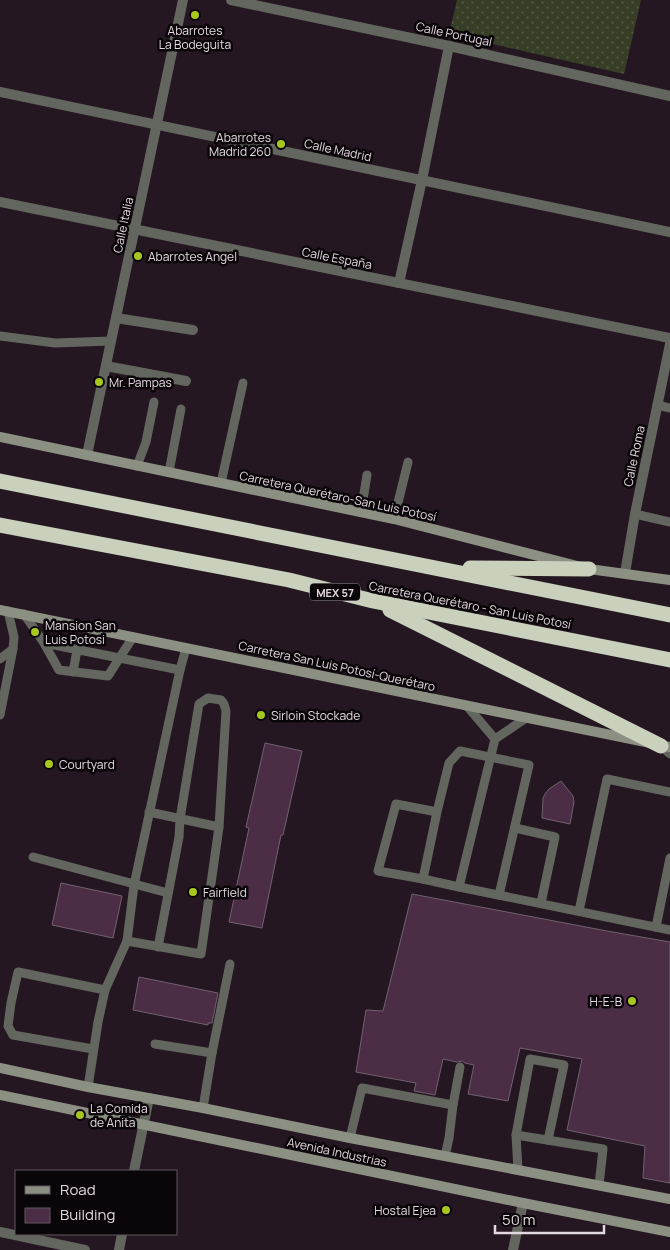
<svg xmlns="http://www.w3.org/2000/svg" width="670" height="1250" font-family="Manrope,sans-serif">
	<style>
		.grass { fill: url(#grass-dots) }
		.building { fill: #4b2d46; stroke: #72616e }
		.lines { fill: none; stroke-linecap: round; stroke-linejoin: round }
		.lane { stroke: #63665e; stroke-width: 9 }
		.street { stroke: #63665e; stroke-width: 10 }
		.secondary { stroke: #8c9083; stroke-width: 10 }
		.highway { stroke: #c9d0bb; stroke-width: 15 }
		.poi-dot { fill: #a7c71e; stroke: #0a0509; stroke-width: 2 }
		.labels { text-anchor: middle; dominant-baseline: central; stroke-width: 5; stroke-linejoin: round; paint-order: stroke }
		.shield { fill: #0a0509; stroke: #a199a0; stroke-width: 1 }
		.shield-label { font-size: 11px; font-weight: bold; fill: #e2d8e0 }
		.poi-label { font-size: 12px; fill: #e2d8e0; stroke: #0a0509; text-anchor: start }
		.street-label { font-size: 12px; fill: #e2d8e0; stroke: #0a0509 }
	</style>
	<defs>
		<pattern id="grass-dots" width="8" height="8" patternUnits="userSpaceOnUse" patternTransform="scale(1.25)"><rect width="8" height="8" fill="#373e26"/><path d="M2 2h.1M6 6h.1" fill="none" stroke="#545945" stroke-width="1.8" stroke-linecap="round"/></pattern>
	</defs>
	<rect width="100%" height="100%" fill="#241721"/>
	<path class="grass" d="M457 0H641L624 74 449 34Z"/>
	<g class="building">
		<path d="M265 743 302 751 283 835H281L262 928 229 922 249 828 246 827Z"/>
		<path d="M561 781 573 796 574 802 570 824 542 818 543 798 545 794 549 789Z"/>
		<path d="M61 883 122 896 113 938 52 925Z"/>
		<path d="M412 894 607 931 670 942V1183L643 1178 645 1146 567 1130 582 1059 520 1048 508 1101 468 1094 474 1065 465 1063 462 1061 457 1062 443 1059 435 1095 414 1091 416 1083 356 1072 366 1010 383 1011Z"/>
		<path d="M139 977 218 993 212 1023H208V1025L133 1010Z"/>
	</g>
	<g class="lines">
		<g class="lane">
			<path d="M0 336 55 343 111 341"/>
			<path d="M657 405 670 408"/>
			<path d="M137 466 146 442 154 402"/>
			<path d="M169 472 181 409"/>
			<path d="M221 483 243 383"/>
			<path d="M361 512 367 475"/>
			<path d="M635 514 670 522"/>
			<path d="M394 519 408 462"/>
			<path d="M24 614 44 643 59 670 108 676 133 637"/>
			<path d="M44 643 180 670 186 648"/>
			<path d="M0 659 13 649 14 637 8 611"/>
			<path d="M73 672 77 650"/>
			<path d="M467 706 495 739"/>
			<path d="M0 715 13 649"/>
			<path d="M526 718 495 739 459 887 670 930"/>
			<path d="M661 746 670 754"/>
			<path d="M149 812 219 827 226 711 224 704 221 700 208 698 199 704 180 819 179 837 158 947"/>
			<path d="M437 812 396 804 378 871 423 879 437 812 449 763 460 751 529 765 499 895"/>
			<path d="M515 828 555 837 541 903"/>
			<path d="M33 857 168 893"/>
			<path d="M423 879 459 887"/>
			<path d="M579 911 607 779 670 792"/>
			<path d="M656 927 670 858"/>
			<path d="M127 941 201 954 219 827"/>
			<path d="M155 1044 212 1053"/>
			<path d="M93 1049 13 1035 8 1026 11 1003 18 972 105 990"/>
			<path d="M88 1087 98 1022 105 990 127 941 134 885 180 670"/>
			<path d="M453 1105 460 1067"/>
			<path d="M203 1108 212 1053 230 964"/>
			<path d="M516 1135 530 1059 564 1065 548 1140"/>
			<path d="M350 1138 362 1088 453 1105 449 1138 445 1156"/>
			<path d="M518 1170 516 1135 603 1149 599 1185"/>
		</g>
		<g class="street">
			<path d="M231 0 449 46 670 96"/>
			<path d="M0 92 670 232"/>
			<path d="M0 202 670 338"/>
			<path d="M399 283 422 180 449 46"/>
			<path d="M116 318 193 330"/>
			<path d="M106 366 186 381"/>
			<path d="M87 455 183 0"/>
			<path d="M625 573 635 514 670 344"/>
			<path d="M134 1171 149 1098"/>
			<path d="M0 1232 85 1250"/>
			<path d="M119 1250 122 1234"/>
			<path d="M513 1250 523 1203"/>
		</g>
		<g class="secondary">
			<path d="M0 437 394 519 589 569 670 580"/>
			<path d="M0 610 670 747"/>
			<path d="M0 1068 88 1087 203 1108 350 1138 670 1199"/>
			<path d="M0 1095 523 1203 670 1232"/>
		</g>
		<g class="highway">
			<path d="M0 481 670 615"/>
			<path d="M0 525 289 580 373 601 670 660"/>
			<path d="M470 568 589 569"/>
			<path d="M390 610 661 746"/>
		</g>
	</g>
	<g class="poi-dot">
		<circle cx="195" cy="15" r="5"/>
		<circle cx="281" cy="144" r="5"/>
		<circle cx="138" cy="256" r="5"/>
		<circle cx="99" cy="382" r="5"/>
		<circle cx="35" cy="632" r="5"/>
		<circle cx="261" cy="715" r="5"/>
		<circle cx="49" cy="764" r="5"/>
		<circle cx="193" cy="892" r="5"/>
		<circle cx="632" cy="1001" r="5"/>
		<circle cx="80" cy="1115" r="5"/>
		<circle cx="446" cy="1210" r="5"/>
	</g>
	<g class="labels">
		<rect class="shield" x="310" y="583.5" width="50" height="17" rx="4"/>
		<g class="shield-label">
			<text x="335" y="592">MEX 57</text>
		</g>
		<g class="poi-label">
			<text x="195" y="30" text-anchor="middle">Abarrotes<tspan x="195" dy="14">La Bodeguita</tspan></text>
			<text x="271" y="137" text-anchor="end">Abarrotes<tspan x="271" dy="14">Madrid 260</tspan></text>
			<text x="148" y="256">Abarrotes Angel</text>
			<text x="109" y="382">Mr. Pampas</text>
			<text x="45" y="625">Mansion San<tspan x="45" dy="14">Luis Potosi</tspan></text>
			<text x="271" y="715">Sirloin Stockade</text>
			<text x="59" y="764">Courtyard</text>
			<text x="203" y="892">Fairfield</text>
			<text x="622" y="1001" text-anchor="end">H-E-B</text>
			<text x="90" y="1108">La Comida<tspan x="90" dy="14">de Anita</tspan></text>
			<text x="436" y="1210" text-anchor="end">Hostal Ejea</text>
		</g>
		<g class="street-label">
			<text transform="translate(454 34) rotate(12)">Calle Portugal</text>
			<text transform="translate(338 150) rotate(12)">Calle Madrid</text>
			<text transform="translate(123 225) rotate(-78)">Calle Italia</text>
			<text transform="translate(337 258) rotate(11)">Calle España</text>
			<text transform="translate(634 456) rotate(-78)">Calle Roma</text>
			<text transform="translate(338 496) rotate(12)">Carretera Querétaro-San Luis Potosí</text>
			<text transform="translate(470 605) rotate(11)">Carretera Querétaro - San Luis Potosí</text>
			<text transform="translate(337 666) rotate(12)">Carretera San Luis Potosí-Querétaro</text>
			<text transform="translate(337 1152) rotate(12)">Avenida Industrias</text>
		</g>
	</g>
	<rect x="15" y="1170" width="162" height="65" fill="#0a0509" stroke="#60595f"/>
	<rect x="25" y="1186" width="25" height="8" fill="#8c9083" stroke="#60595f"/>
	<text x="60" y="1195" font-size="15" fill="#e2d8e0">Road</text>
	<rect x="25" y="1208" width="25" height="15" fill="#4b2d46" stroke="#60595f"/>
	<text x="60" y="1220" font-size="15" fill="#e2d8e0">Building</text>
	<path d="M495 1225v8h109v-8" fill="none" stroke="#e2d8e0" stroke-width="2.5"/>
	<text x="502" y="1225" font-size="15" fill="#e2d8e0" stroke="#0a0509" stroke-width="4" paint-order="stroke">50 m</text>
</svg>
